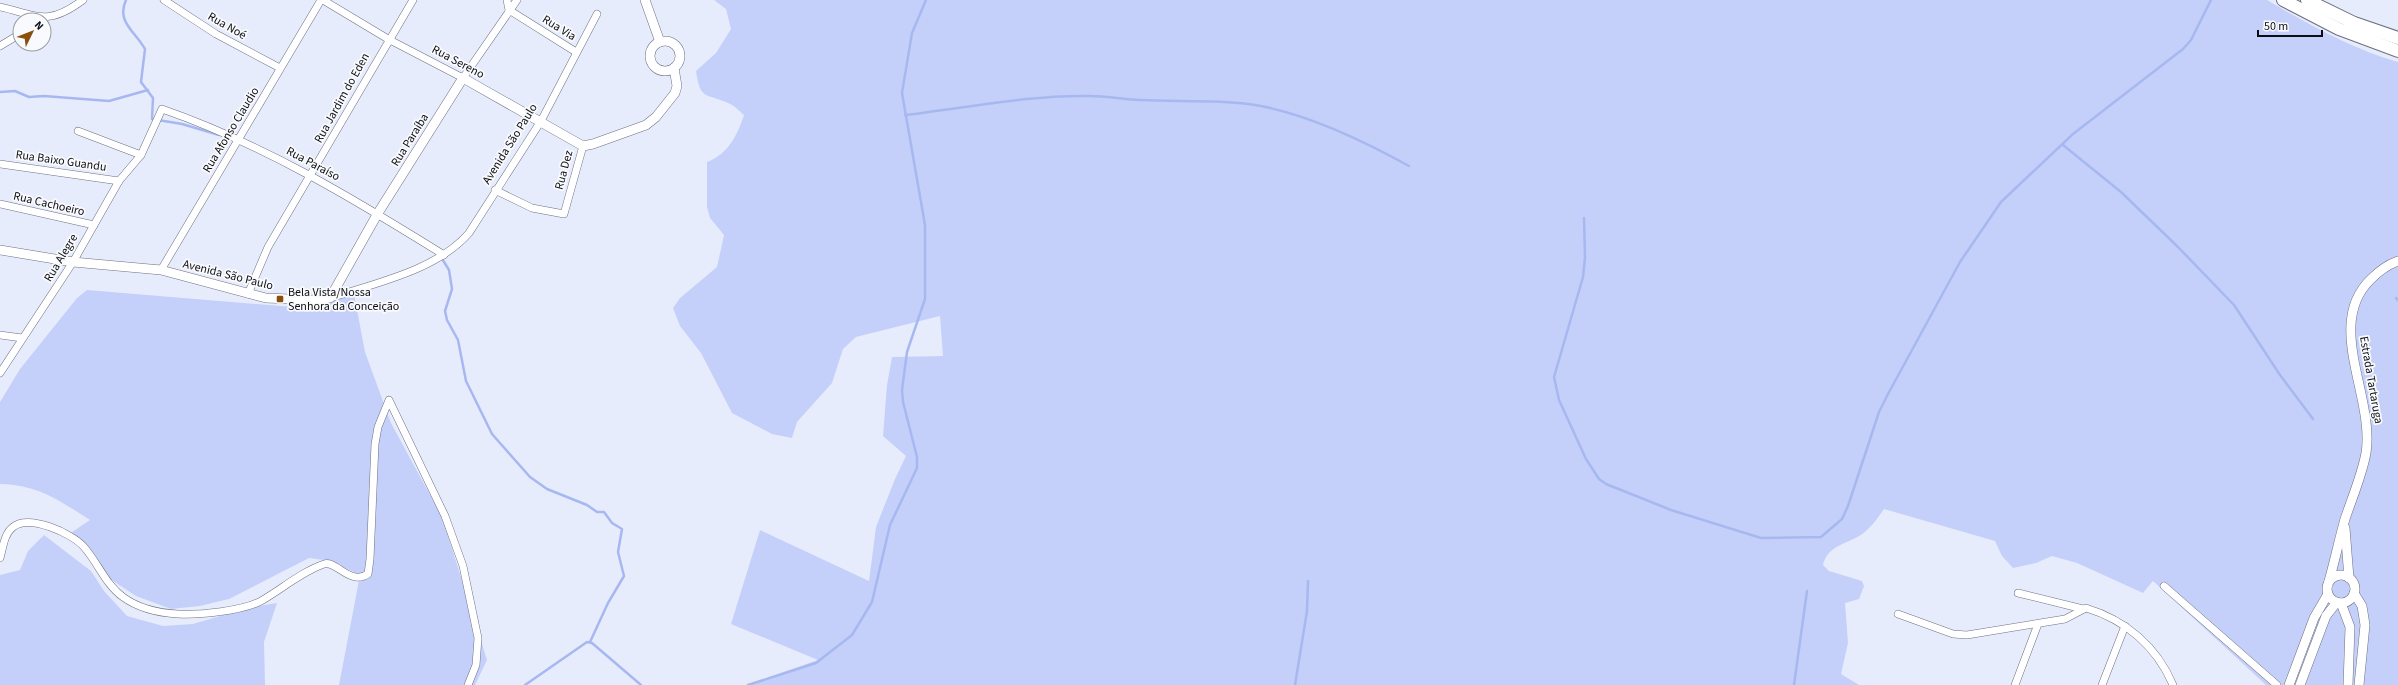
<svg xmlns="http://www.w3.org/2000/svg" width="2398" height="685" font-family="'Source Sans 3',sans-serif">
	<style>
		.green { fill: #c4d0f9 }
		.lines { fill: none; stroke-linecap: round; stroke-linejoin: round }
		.stream { stroke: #a7b8f1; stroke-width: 2.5 }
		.minor-casing { stroke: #6d7180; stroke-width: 8 }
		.tertiary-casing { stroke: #6d7180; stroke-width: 10 }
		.primary-casing { stroke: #6d7180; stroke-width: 14 }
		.minor { stroke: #fff; stroke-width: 7 }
		.tertiary { stroke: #fff; stroke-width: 9 }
		.primary { stroke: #fff; stroke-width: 12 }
		.poi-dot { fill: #8a4f0b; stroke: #f9fafd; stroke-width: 1.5 }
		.labels { text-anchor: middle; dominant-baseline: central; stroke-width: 3.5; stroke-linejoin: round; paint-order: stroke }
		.street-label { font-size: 12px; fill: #0b0d12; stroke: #f9fafd }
		.poi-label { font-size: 12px; fill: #0b0d12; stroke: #f9fafd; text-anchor: start }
	</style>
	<rect width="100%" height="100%" fill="#e7ecfd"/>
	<g class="green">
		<path d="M714 0H2267C2308 24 2352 49 2398 62V685H2266L2153 581 2143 593 2077 563 2052 556 2036 563 2013 568 2002 556 1995 541 1884 509C1879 516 1873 525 1866 531 1852 544 1828 543 1823 565L1829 571 1862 581 1864 586 1859 599 1845 603 1848 643 1841 674 1859 685H746L818 660 731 624 760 530 869 581 876 527 895 479 906 456 883 436 887 385 892 357 943 356 940 316 856 337 843 349 832 383 797 422 792 438 772 434 732 413 701 353 680 326 673 308 680 298 717 267 724 235 710 218 707 207V162C728 154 737 136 744 115 739 111 734 105 728 103 705 93 700 100 696 71L716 53 731 29 726 9Z"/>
		<path d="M87 290 304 308 354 294 365 352 391 423 442 517 487 660 475 685H339L360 575 331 561 309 558 229 599 200 606 171 609 136 596 107 577 89 559 72 532 90 520C58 500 39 485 0 484V402L20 369 77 298Z"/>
		<path d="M44 535 91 571 104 591 127 616 163 626 193 624 247 608 277 603 264 642 265 685H0V575L20 570 28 551Z"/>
	</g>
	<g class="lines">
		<g class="stream">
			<path d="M126 0C116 22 135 31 145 49L141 82 153 98 152 119 182 124 219 135"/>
			<path d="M0 92 15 91 29 97 44 96 109 101 148 90"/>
			<path d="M905 115C965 108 1028 95 1089 96 1106 96 1123 99 1140 100 1181 102 1220 99 1261 106 1312 116 1364 141 1409 166"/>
			<path d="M2063 145 2121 192 2178 247 2234 305 2280 375 2313 419"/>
			<path d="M1584 218 1585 258 1583 277 1554 377 1559 400 1586 459 1599 479 1606 484 1671 510 1761 538 1821 537 1842 519 1848 506 1879 412 1888 394 1960 262 2001 202 2073 134 2183 49 2191 40 2211 0"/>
			<path d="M441 257 449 270 452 289 445 311 447 320 458 340 466 381 492 434 530 477 547 489 587 505 597 512H604L612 523 622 529 618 552 624 576 608 603 590 642"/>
			<path d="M2396 298 2398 300"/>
			<path d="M525 685 587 642 592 643 641 685"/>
			<path d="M748 685 816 663 852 635 872 602 890 525 917 468V457L903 402 902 390 907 352 925 299V225L902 93 912 33 926 0"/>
			<path d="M1295 685 1307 611 1308 581"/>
			<path d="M1794 685 1807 591"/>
		</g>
		<defs>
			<g id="minor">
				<path d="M164 0 216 34 280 68"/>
				<path d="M323 0 388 39 463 78 517 0"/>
				<path d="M507 0 509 10 576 52"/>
				<path d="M0 7C39 16 48 26 83 0"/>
				<path d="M0 46 20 34"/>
				<path d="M78 131 141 155"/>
				<path d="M0 164 119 181"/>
				<path d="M495 190 532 208 564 214 583 146"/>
				<path d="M0 204 94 225"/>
				<path d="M161 270 321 0"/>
				<path d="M248 294 268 247 413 0"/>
				<path d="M330 298C376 283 437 270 469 233L541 121 597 14"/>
				<path d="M0 335 22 338"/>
				<path d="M0 373 73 262 119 181 141 155 162 109C263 144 354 199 444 255"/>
				<path d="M0 558C3 548 4 534 13 527 29 514 72 533 84 547 98 563 106 585 123 597 138 608 160 613 178 614 200 615 242 611 261 601 282 589 301 572 324 564 336 560 350 586 368 574L370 559 375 444 378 427 389 400 445 516 463 566 478 638 476 665 468 685"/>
				<path d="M2164 586 2277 685"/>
				<path d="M2018 593 2083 609"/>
				<path d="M1898 614 1953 634 1967 635 2065 619 2086 608C2126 620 2157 647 2173 685"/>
				<path d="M2015 685 2038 624"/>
				<path d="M2102 685 2125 626"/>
			</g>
			<g id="tertiary">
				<path d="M645 0 660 42"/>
				<circle cx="665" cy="56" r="15"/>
				<path d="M0 250 73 262 161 270 266 298 312 300 330 298 378 213 463 78 583 146 593 144 646 125 656 117 675 93 677 86 674 68"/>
				<path d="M2345 528 2349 578"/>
				<circle cx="2341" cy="589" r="14"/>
				<path d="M2329 581C2335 560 2339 540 2345 519 2352 498 2362 475 2366 453 2375 397 2324 324 2371 279 2379 271 2387 265 2398 261"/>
				<path d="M2354 593 2362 606 2365 625 2359 685"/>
				<path d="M2341 603 2350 627 2348 685"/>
				<path d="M2289 685 2314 618 2328 594"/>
				<path d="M2300 685 2326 616 2337 602"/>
			</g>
			<g id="primary">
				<path d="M2283 0 2339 29 2398 51"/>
				<path d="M2307 0 2354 23 2398 38"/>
			</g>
		</defs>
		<use href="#minor" class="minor-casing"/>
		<use href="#tertiary" class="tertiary-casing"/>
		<use href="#primary" class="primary-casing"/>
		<use href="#minor" class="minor"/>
		<use href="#tertiary" class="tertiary"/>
		<use href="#primary" class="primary"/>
	</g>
	<rect class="poi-dot" x="276" y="295" width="8" height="8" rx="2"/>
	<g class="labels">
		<g class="street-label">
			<text transform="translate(227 26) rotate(30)">Rua Noé</text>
			<text transform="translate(559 28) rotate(32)">Rua Via</text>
			<text transform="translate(458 62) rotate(28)">Rua Sereno</text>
			<text transform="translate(342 98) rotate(-61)">Rua Jardim do Eden</text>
			<text transform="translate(231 130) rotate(-59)">Rua Afonso Claudio</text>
			<text transform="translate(410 140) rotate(-58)">Rua Paraíba</text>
			<text transform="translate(510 144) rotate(-58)">Avenida São Paulo</text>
			<text transform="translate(61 161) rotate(8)">Rua Baixo Guandu</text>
			<text transform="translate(313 164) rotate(28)">Rua Paraíso</text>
			<text transform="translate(564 170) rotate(-75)">Rua Dez</text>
			<text transform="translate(49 204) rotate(13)">Rua Cachoeiro</text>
			<text transform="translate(61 258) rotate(-59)">Rua Alegre</text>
			<text transform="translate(228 275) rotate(14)">Avenida São Paulo</text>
			<text transform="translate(2371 380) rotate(80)">Estrada Tartaruga</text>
		</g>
		<g class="poi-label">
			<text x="288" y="292">Bela Vista/Nossa<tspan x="288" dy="14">Senhora da Conceição</tspan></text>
		</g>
	</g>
	<g transform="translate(32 32) rotate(47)"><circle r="19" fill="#f9fafd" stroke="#9a9b9f"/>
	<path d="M0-3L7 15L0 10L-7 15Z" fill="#8a4f0b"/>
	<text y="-6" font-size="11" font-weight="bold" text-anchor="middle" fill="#0b0d12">N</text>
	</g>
	<path d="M2258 30v6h64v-6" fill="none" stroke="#0b0d12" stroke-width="2"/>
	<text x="2264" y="30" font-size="12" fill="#0b0d12" stroke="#f9fafd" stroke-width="3" paint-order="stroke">50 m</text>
</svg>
